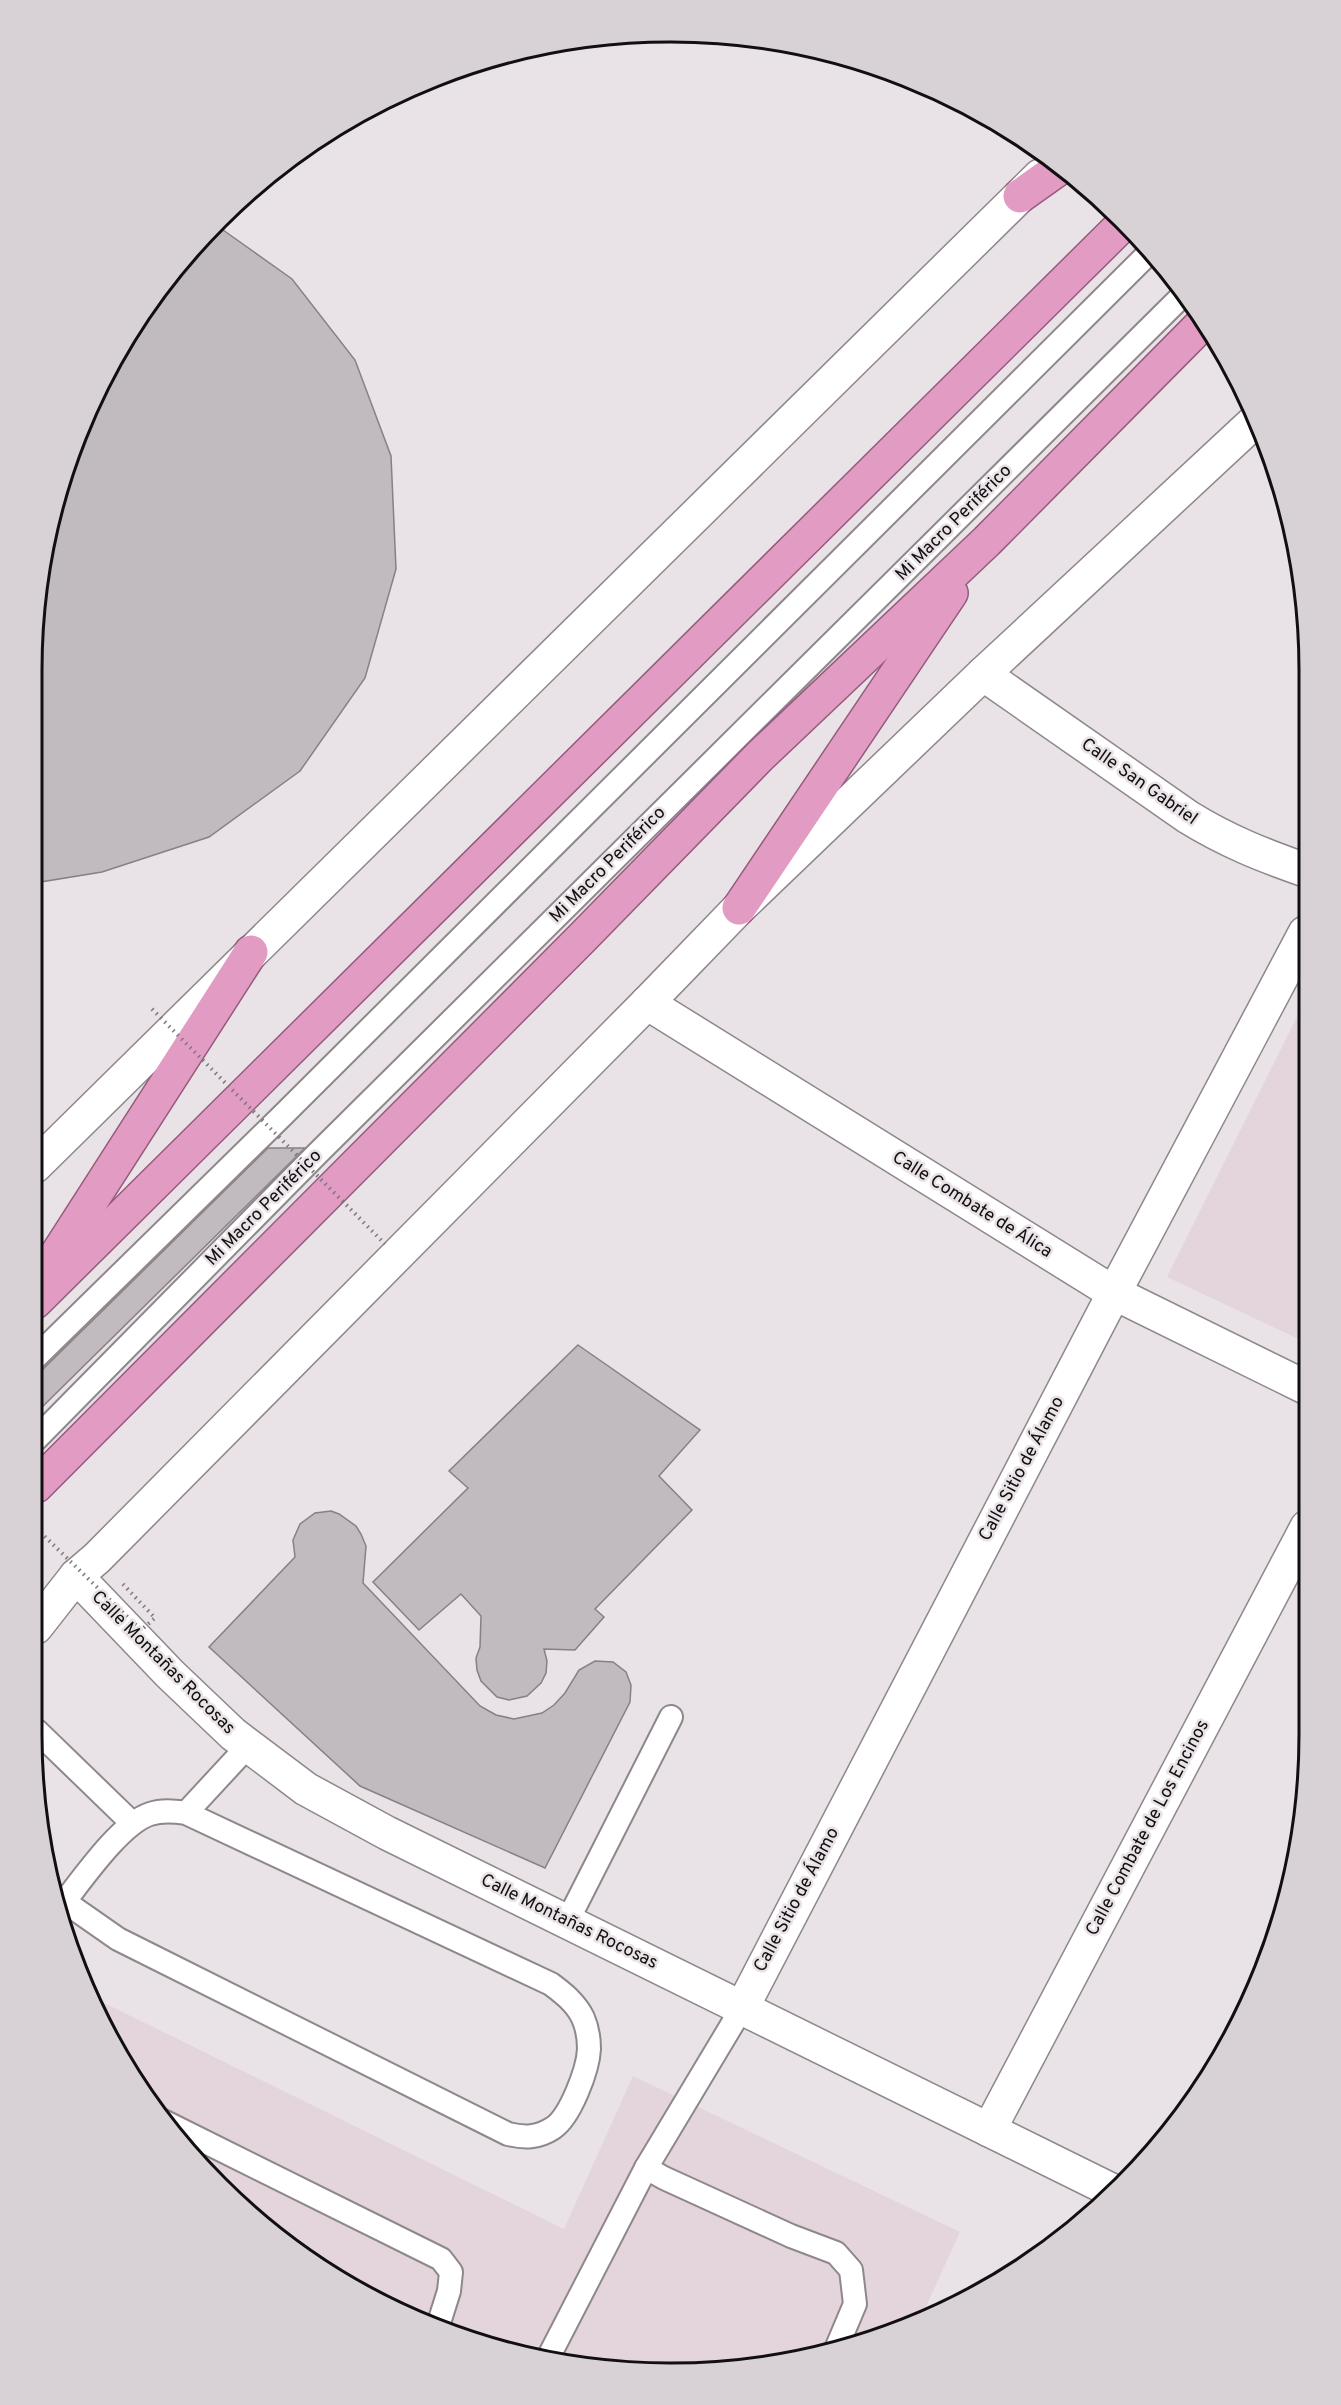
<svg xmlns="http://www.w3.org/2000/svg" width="1341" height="2405" font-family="Overpass,sans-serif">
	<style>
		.built { fill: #e4d5dd }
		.building { fill: #c1babe; stroke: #878084; stroke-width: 1.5 }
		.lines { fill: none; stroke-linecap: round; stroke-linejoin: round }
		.service-casing { stroke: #8e878b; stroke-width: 26 }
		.minor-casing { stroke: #8e878b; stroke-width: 36 }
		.tertiary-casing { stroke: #8e878b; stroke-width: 36 }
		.trunk-casing { stroke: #945b7c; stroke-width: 36 }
		.service { stroke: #fff; stroke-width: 22 }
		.minor { stroke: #fff; stroke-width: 33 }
		.tertiary { stroke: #fff; stroke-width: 33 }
		.trunk { stroke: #e29cc4; stroke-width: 33 }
		.path-bridge { stroke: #7e797c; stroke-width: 4; stroke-dasharray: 1.5 4.5; stroke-linecap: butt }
		.labels { text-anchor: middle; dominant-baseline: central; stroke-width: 5; stroke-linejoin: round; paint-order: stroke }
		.street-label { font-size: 18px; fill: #110f10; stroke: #e9e2e6 }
		.rim { fill: none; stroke: #110f10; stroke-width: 3 }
	</style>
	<rect width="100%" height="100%" fill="#e9e2e6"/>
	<g class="built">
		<path d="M1305 1001 1307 1343 1167 1277Z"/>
		<path d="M88 1995 564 2229 633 2076 960 2232 918 2324 796 2361 712 2372 587 2368 505 2352 388 2308 315 2266 219 2187 163 2123 98 2017Z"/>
	</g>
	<g class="building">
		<path d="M216 225 292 279 355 360 391 456 396 569 365 678 300 771 209 837 102 872 34 883 33 629 65 465 117 351 190 249Z"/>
		<path d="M268 1148H305L36 1413 35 1377Z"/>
		<path d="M578 1345 700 1430 659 1476 692 1510 595 1609 604 1617 575 1650 544 1649 547 1661 546 1673 541 1683 527 1696 509 1700 497 1697 481 1681 477 1670 476 1658 480 1647 481 1616 461 1594 419 1630 373 1582 468 1488 449 1471Z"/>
		<path d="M331 1511 339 1514 356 1526 361 1534 366 1546 363 1583 480 1706 496 1715 514 1719 542 1713 554 1705 565 1693 579 1670 595 1661 613 1662 626 1672 631 1685 630 1702 545 1868 360 1786 209 1647 295 1557 293 1540 300 1524 315 1513Z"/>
	</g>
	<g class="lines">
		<defs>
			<g id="service">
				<path d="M35 1358 282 1116 1150 252"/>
				<path d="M36 1439 316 1155 1184 294"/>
				<path d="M37 1731 132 1823"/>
				<path d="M186 1813 248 1746"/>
				<path d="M58 1910C79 1884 119 1824 150 1814 162 1810 173 1811 186 1813L551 1984C563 1993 576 2003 583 2018 587 2027 589 2039 589 2049 588 2070 570 2117 553 2128 538 2138 524 2138 508 2134L118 1939 65 1902"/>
				<path d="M567 1922 671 1717"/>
				<path d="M161 2120 441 2259 451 2272 449 2291 438 2326"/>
				<path d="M646 2168 742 2008"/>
				<path d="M547 2360 646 2168 664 2178 791 2236 836 2253 851 2270 855 2304 836 2349"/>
			</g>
			<g id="minor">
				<path d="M983 674 1188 817C1227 841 1262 855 1305 870"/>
				<path d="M647 1003 1114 1293 1307 1388"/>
				<path d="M76 1576 170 1674 233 1734 306 1789 387 1833 1115 2192"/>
				<path d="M742 2008 1114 1293 1305 933"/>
				<path d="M989 2130 1307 1527"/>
			</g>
			<g id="tertiary">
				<path d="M35 1166 1040 176"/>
				<path d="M36 1627 76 1576 97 1558 647 1003 739 908 983 674 1254 422"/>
			</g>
			<g id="trunk">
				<path d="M1020 196 1058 169"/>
				<path d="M739 908 951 593"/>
				<path d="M43 1276 251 952"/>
				<path d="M35 1302 1125 222"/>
				<path d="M36 1486 582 938 760 756 987 541 1205 321"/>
			</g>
		</defs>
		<use href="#service" class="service-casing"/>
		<use href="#minor" class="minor-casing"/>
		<use href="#tertiary" class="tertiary-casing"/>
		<use href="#trunk" class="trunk-casing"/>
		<use href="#service" class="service"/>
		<use href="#minor" class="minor"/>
		<use href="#tertiary" class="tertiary"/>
		<use href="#trunk" class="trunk"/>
		<g class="path-bridge">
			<path d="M152 1009 385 1244"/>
			<path d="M36 1528 141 1630 155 1618 120 1581"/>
		</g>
	</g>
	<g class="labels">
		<g class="street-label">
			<text transform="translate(954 523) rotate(-45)">Mi Macro Periférico</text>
			<text transform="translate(1139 782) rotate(35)">Calle San Gabriel</text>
			<text transform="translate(608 865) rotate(-45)">Mi Macro Periférico</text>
			<text transform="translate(972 1205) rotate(32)">Calle Combate de Álica</text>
			<text transform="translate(264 1208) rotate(-45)">Mi Macro Periférico</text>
			<text transform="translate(1022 1469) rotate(-62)">Calle Sitio de Álamo</text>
			<text transform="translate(163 1663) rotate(45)">Calle Montañas Rocosas</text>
			<text transform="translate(1148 1828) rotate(-62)">Calle Combate de Los Encinos</text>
			<text transform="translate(797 1900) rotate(-62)">Calle Sitio de Álamo</text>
			<text transform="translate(569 1922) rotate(26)">Calle Montañas Rocosas</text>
		</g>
	</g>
	<path d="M0 0H1341V2405H0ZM670 42H671A628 628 0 0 1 1299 670V1735A628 628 0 0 1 671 2363H670A628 628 0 0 1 42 1735V670A628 628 0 0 1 670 42Z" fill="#d8d1d5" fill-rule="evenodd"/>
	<path class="rim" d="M670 42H671A628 628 0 0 1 1299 670V1735A628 628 0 0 1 671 2363H670A628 628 0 0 1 42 1735V670A628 628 0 0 1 670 42Z"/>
</svg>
